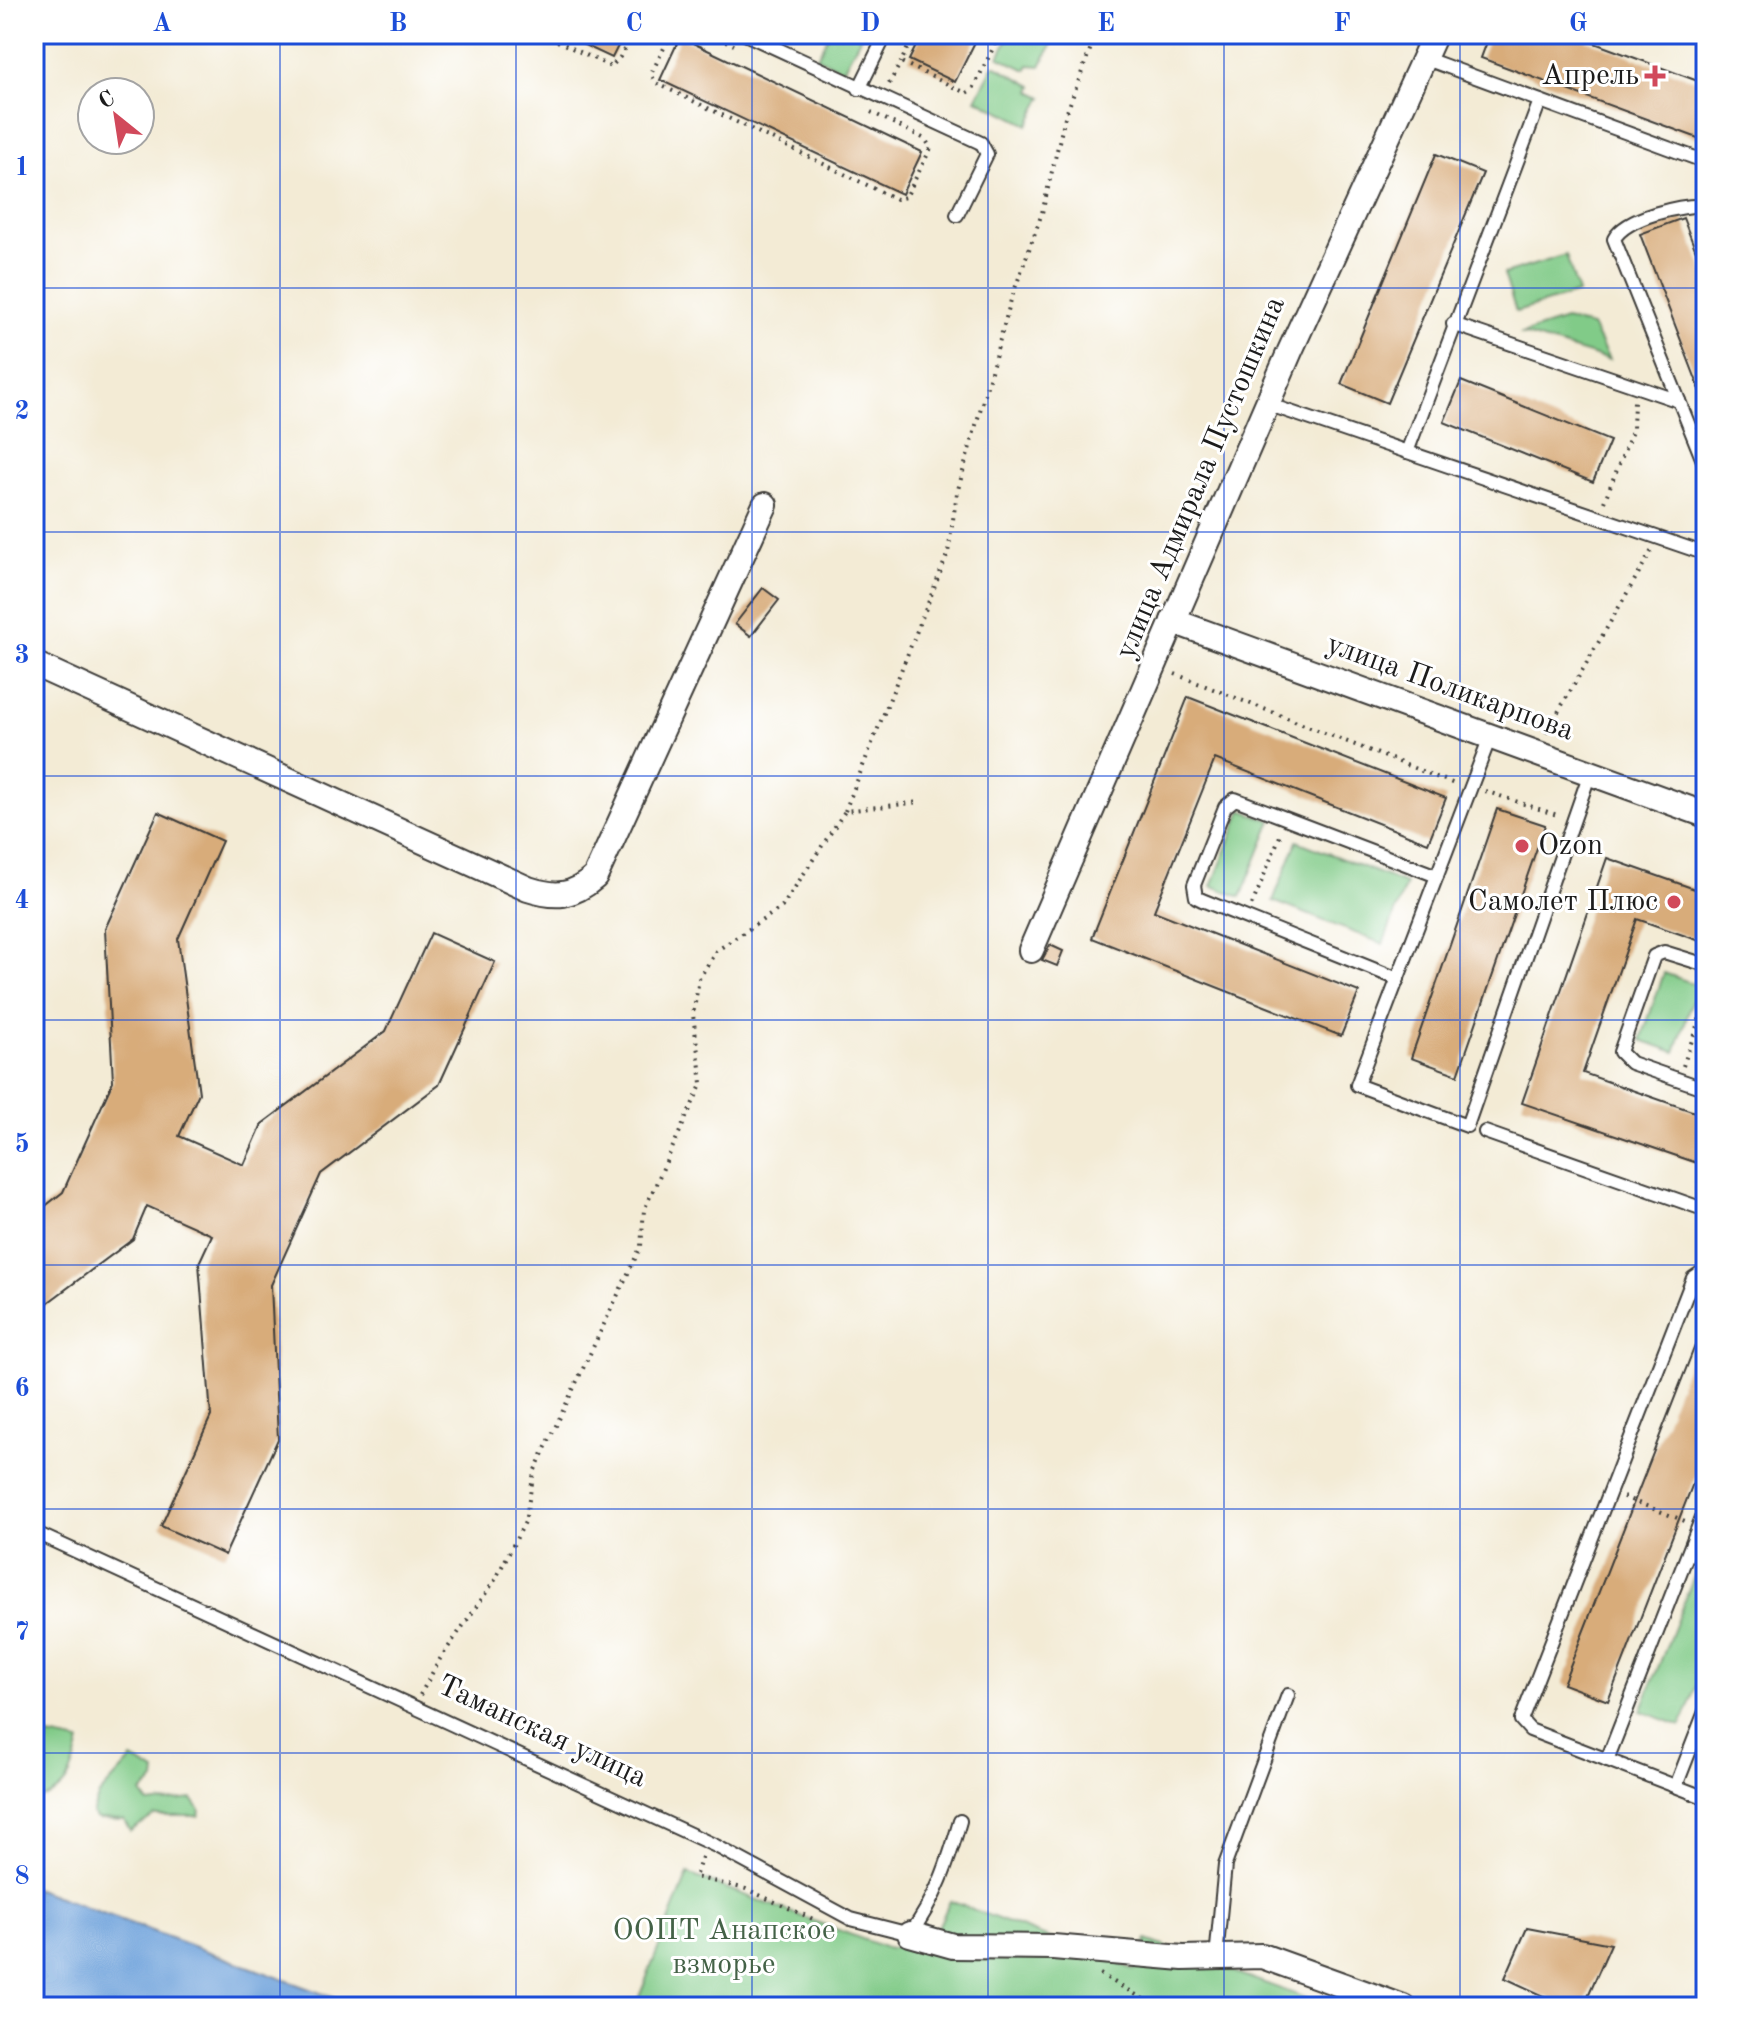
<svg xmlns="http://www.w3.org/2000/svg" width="1740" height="2041" font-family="'Old Standard TT',serif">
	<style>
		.green { fill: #81cb88; stroke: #4e7452; stroke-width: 2 }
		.water { fill: #70a3db; stroke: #46607c; stroke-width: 2 }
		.building { fill: #d8ac7a }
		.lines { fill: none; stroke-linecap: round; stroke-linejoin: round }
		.service-casing { stroke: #3c3b38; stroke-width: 16 }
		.minor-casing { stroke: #3c3b38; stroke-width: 28 }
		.path { stroke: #3c3b38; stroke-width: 4; stroke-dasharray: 2 6; stroke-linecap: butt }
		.service { stroke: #fff; stroke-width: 12 }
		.minor { stroke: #fff; stroke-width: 24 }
		.grid { fill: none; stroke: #1d4ed8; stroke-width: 2; stroke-opacity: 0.55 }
		.poi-dot { fill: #d1495b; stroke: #fff; stroke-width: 3 }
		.labels { text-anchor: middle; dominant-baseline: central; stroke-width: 6; stroke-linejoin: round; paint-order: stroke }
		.poi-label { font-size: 30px; fill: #1c1c1c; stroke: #fff; text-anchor: end }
		.street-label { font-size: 30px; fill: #1c1c1c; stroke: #fff }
		.park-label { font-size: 30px; fill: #446247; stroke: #fff }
		.neatline { fill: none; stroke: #1d4ed8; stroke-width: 3 }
		.grid-label { font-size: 26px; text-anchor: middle; font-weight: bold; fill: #1d4ed8 }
	</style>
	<rect width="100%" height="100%" fill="#fff"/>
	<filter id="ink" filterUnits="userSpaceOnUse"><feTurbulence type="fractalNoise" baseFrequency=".0125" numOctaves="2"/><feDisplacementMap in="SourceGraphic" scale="16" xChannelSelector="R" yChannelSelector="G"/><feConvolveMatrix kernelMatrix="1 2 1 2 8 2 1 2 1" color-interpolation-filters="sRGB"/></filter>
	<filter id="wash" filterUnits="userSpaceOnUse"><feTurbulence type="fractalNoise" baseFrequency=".006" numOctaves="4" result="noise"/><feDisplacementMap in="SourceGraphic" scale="32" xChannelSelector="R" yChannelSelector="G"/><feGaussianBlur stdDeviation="1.8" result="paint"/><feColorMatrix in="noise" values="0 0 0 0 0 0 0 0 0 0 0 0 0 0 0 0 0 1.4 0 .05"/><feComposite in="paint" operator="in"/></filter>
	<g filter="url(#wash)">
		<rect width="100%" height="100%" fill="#f3ebd5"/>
		<g class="green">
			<path d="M829 34H862L843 70 817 57Z"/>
			<path d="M1010 34H1057L1041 66 1029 65 1026 70 999 57Z"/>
			<path d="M994 65 1033 86 1031 91 1043 97 1028 125 976 99Z"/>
			<path d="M1566 255 1578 293 1516 312 1504 274Z"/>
			<path d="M1565 320 1592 326 1609 360 1522 334Z"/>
			<path d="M1242 810 1272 821 1241 897 1212 886Z"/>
			<path d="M1297 841 1406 884 1383 944 1273 901Z"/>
			<path d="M1664 973 1698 985 1675 1052 1641 1040Z"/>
			<path d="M1706 1546V1661L1681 1726 1641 1711Z"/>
			<path d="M49 1736 80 1742C73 1772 67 1795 34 1800V1767L40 1764Z"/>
			<path d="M132 1759 156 1772 155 1781 141 1793 149 1804 192 1799 200 1810 199 1816H154L130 1831 124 1820 97 1819 92 1814 99 1795Z"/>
			<path d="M688 1874 889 1949 935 1934 950 1901 1135 1970 1147 1940 1330 2007H635Z"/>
		</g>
		<path class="water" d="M34 1888 359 2007H34Z"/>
		<g id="blocks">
			<g class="building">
				<path d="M561 34H624L612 58Z"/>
				<path d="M922 34H979L955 82 909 60Z"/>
				<path d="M1490 34H1570L1706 84V141L1481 58Z"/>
				<path d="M680 37 922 152 902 194 660 80Z"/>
				<path d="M1436 154 1483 173 1387 403 1341 384Z"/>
				<path d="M1683 218 1706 277 1705 403 1640 234Z"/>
				<path d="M1461 381 1610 441 1593 482 1444 422Z"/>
				<path d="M763 588 779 600 751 636 735 624Z"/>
				<path d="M1188 697 1446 798 1428 843 1215 759 1154 911 1359 992 1341 1036 1092 938Z"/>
				<path d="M1497 809 1545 825 1458 1075 1411 1058Z"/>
				<path d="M158 812 222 841 178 939 199 1093 179 1136 244 1165 262 1124 386 1031 431 933 495 962 439 1085 321 1174 271 1285 278 1439 225 1555 161 1526 211 1416 199 1263 212 1235 147 1206 133 1239 34 1313V1215L63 1192 113 1081 105 929Z"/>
				<path d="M1607 858 1706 893V943L1637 919 1583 1073 1706 1116V1166L1522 1103Z"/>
				<path d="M1050 945 1063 951 1057 966 1042 960Z"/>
				<path d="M1705 1320 1706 1450 1608 1701 1563 1684Z"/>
				<path d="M1527 1928 1611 1944 1583 2007H1568L1505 1978Z"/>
			</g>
		</g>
	</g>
	<g filter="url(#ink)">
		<use href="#blocks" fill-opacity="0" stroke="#3c3b38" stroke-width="2"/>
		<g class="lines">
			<defs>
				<g id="service">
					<path d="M745 34 981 143 987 154 957 215"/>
					<path d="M1424 58 1706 162"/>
					<path d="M859 89 886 34"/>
					<path d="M1706 206C1683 204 1626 217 1614 239L1706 468"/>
					<path d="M1453 324 1679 401"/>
					<path d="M1267 404 1706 554"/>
					<path d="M1407 452 1540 101"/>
					<path d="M1490 737 1357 1085 1467 1126 1590 773"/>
					<path d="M1706 965 1664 952 1654 956 1620 1052 1631 1063 1706 1089"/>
					<path d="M1398 979 1202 900 1196 897 1194 885 1225 807 1235 799 1437 876"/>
					<path d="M1485 1132 1706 1210"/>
					<path d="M1706 1269 1693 1278 1521 1720 1530 1730 1706 1798"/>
					<path d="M34 1532 716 1846 851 1919 910 1934C936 1899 948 1863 960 1821"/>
					<path d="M1607 1760 1706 1507"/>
					<path d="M1676 1786 1706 1709"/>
					<path d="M1216 1958 1225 1865 1288 1695"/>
				</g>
				<g id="minor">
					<path d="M1173 621 1706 815"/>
					<path d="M34 664 528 889C556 898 572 897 595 877L765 505"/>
					<path d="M1031 950 1290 351 1435 34"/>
					<path d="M910 1934 953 1946 1053 1947 1183 1958 1262 1956 1403 2007"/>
				</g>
			</defs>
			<use href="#service" class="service-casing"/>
			<use href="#minor" class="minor-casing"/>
			<g class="path">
				<path d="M543 34 611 67 620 57 632 34"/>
				<path d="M671 34 651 74 656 83 896 199 906 197 931 148 925 139 871 112"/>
				<path d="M711 34 734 45"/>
				<path d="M914 34 901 62 966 93 973 89 1000 34"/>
				<path d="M889 84 901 62"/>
				<path d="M1604 502 1633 429 1634 401"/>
				<path d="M1175 674 1457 785"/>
				<path d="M1546 733 1652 550"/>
				<path d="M1485 791 1560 816"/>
				<path d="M845 811 948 553 957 493 1011 300 1042 213 1065 117 1096 34"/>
				<path d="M1252 905 1282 831"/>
				<path d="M1683 1066 1706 1000"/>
				<path d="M1623 1497 1685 1521"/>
				<path d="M420 1695 440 1659 495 1580 525 1522 534 1472 641 1246 644 1210 702 1083 693 1015 699 979 716 951 782 907 845 811 920 802"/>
				<path d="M702 1857 695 1877 746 1889 813 1919"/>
				<path d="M1100 1974 1152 2004 1226 2001 1239 2007"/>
			</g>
			<use href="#service" class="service"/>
			<use href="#minor" class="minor"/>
		</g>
	</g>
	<path class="grid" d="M280 34V2007M516 34V2007M752 34V2007M988 34V2007M1224 34V2007M1460 34V2007M34 288H1706M34 532H1706M34 776H1706M34 1020H1706M34 1265H1706M34 1509H1706M34 1753H1706"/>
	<g class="poi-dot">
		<path d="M1651 64h8v8h8v8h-8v8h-8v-8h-8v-8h8z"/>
		<circle cx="1522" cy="846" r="8"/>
		<circle cx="1674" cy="902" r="8"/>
	</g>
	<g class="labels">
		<g class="poi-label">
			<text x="1639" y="76">Апрель</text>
			<text x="1538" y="846" text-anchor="start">Ozon</text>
			<text x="1658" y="902">Самолет Плюс</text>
		</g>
		<g class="street-label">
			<text transform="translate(1201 478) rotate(-67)">улица Адмирала Пустошкина</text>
			<text transform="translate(1450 688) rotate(20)">улица Поликарпова</text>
			<text transform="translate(542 1732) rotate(25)">Таманская улица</text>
		</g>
		<g class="park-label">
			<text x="724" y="1931">ООПТ Анапское<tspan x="724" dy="34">взморье</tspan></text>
		</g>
	</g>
	<rect width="1740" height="2041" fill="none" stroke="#fff" stroke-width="88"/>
	<g transform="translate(116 116) rotate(330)"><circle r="38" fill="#ffffff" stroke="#a4a4a4" stroke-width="2"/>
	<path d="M0-6L14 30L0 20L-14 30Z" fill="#d1495b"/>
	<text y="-12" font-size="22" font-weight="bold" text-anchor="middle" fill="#1c1c1c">С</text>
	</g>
	<rect x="44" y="44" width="1652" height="1953" class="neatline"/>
	<g class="grid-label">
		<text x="162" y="31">A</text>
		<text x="398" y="31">B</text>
		<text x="634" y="31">C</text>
		<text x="870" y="31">D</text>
		<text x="1106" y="31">E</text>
		<text x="1342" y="31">F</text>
		<text x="1578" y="31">G</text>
		<text x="22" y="175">1</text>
		<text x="22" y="419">2</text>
		<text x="22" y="663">3</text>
		<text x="22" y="908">4</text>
		<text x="22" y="1152">5</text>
		<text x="22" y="1396">6</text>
		<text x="22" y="1640">7</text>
		<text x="22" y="1884">8</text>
	</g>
</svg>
